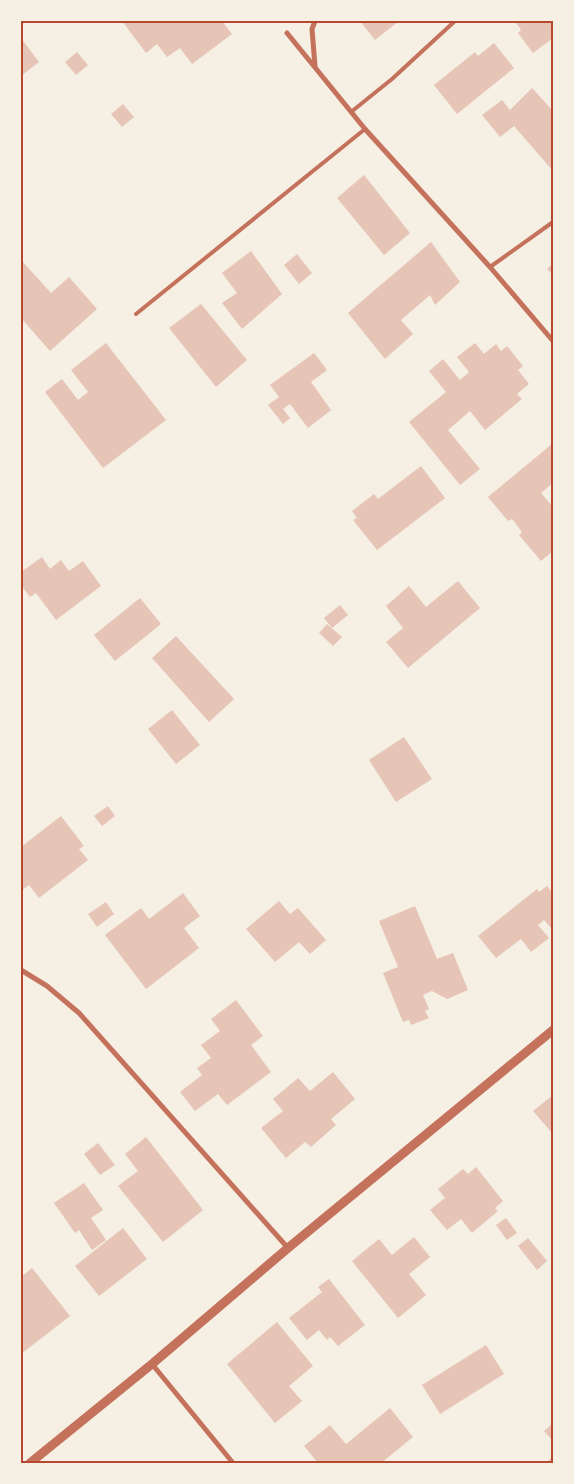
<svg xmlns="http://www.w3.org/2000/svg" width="574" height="1484" font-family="Montserrat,sans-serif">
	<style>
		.building { fill: #e6c5b7 }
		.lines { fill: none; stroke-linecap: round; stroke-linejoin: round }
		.service { stroke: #c5725c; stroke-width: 4 }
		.minor { stroke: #c5725c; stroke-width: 5 }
		.tertiary { stroke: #c5725c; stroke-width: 9 }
		.neatline { fill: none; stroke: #b5482f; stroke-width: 2 }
	</style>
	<rect width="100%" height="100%" fill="#f6efe4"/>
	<g class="building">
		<path d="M122 21H222L232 34 192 64 180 48 167 57 157 44 146 53Z"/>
		<path d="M360 21H399L375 40Z"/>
		<path d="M515 21H553V38L533 53 518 33 521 30Z"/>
		<path d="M21 38 39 62 21 76Z"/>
		<path d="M494 43 514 68 457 114 434 85 475 52 478 56Z"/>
		<path d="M77 52 88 65 76 75 65 62Z"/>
		<path d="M532 88 553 111V171L514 126 500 137 482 115 502 100 510 110Z"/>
		<path d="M123 104 134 117 122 127 111 114Z"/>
		<path d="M364 175 410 233 384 255 337 198Z"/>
		<path d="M431 242 460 282 435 305 430 295 401 320 413 334 385 359 348 313Z"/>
		<path d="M251 251 282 294 242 329 222 303 237 293 222 273Z"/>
		<path d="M297 254 312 273 299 284 284 265Z"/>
		<path d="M21 260 51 293 69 277 97 309 50 351 21 318Z"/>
		<path d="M553 263V275L547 269Z"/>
		<path d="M201 304 247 360 216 387 169 328Z"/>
		<path d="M106 343 166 420 103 468 45 392 62 379 78 400 88 392 71 370Z"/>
		<path d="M475 343 484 354 496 344 501 351 507 346 523 366 518 370 529 384 517 394 522 399 485 430 470 411 448 430 480 469 460 485 409 422 446 392 429 371 443 359 460 380 469 372 457 357Z"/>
		<path d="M314 353 327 370 311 382 331 410 308 428 290 404 283 409 290 418 283 424 268 405 279 397 270 385Z"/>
		<path d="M553 443V483L541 493 553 507V551L541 561 519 535 522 532 512 519 508 521 488 497Z"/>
		<path d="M421 466 445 498 377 550 353 520 357 518 352 511 374 494 378 499Z"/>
		<path d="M42 557 50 569 61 560 69 571 83 561 101 586 56 620 36 593 30 597 21 585V572Z"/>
		<path d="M458 581 480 608 408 668 386 642 403 628 386 606 409 586 426 607Z"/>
		<path d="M140 598 161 624 115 661 94 635Z"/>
		<path d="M340 605 348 615 332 628 324 618Z"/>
		<path d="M327 624 342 637 333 646 319 633Z"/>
		<path d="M176 636 234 699 209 722 152 658Z"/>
		<path d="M172 710 200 745 176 764 148 729Z"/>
		<path d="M404 737 432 779 396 802 369 760Z"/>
		<path d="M108 806 115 816 102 826 94 816Z"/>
		<path d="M61 816 84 846 79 849 88 860 39 898 29 885 21 891V847Z"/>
		<path d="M547 886 553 893V927L551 928 544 920 538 925 549 938 531 952 521 939 496 958 478 936 537 889 539 892Z"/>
		<path d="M183 893 200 916 184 928 199 948 146 989 105 935 141 908 149 919Z"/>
		<path d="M279 901 290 914 298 908 326 940 310 954 299 942 275 962 246 929Z"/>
		<path d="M106 902 114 914 97 927 88 914Z"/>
		<path d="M415 906 437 959 453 953 468 990 447 999 432 991 423 995 429 1009 425 1011 429 1018 411 1025 409 1020 403 1022 383 973 398 967 379 921Z"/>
		<path d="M236 1000 263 1036 251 1045 271 1072 227 1105 218 1094 195 1111 180 1092 202 1075 197 1068 211 1058 201 1045 220 1031 211 1019Z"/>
		<path d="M333 1072 355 1099 331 1119 336 1125 311 1147 305 1142 286 1158 261 1128 283 1111 273 1099 298 1078 310 1091Z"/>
		<path d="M553 1095V1134L533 1111Z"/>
		<path d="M146 1137 203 1210 163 1242 118 1186 138 1171 125 1154Z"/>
		<path d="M98 1143 115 1165 100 1175 84 1154Z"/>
		<path d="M476 1167 503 1201 495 1208 498 1211 472 1233 461 1219 447 1230 430 1210 445 1198 438 1189 463 1169 468 1174Z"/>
		<path d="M84 1183 103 1210 91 1218 106 1240 92 1250 79 1230 75 1233 54 1203Z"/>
		<path d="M506 1218 517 1233 507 1240 496 1225Z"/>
		<path d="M123 1228 147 1259 99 1296 75 1266Z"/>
		<path d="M414 1237 430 1257 409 1274 426 1295 398 1318 352 1261 379 1239 392 1255Z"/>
		<path d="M528 1238 547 1261 537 1270 518 1246Z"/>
		<path d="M32 1268 70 1316 21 1354V1277Z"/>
		<path d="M329 1279 365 1325 338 1346 330 1337 327 1340 319 1330 307 1340 289 1318 322 1292 318 1287Z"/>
		<path d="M277 1322 313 1366 289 1386 302 1401 275 1423 227 1364Z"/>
		<path d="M486 1345 504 1374 440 1414 422 1385Z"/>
		<path d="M390 1408 413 1437 381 1463H318L304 1446 330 1425 346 1444Z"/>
		<path d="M553 1423V1441L544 1431Z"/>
		<path d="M553 1456V1463H546Z"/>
	</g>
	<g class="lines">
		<g class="service">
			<path d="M351 112 392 79 455 21"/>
			<path d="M490 267 553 222"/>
			<path d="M136 314 365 129"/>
		</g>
		<g class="minor">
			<path d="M315 21 312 29 315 66"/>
			<path d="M287 33 365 129 490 267 553 341"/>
			<path d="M21 970 47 986 79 1013 288 1248"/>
			<path d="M152 1364 233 1463"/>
		</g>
		<path class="tertiary" d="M30 1463 152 1364 288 1248 553 1030"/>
	</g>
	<rect width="574" height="1484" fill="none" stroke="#f6efe4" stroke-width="45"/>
	<rect x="22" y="22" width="530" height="1440" class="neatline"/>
</svg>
